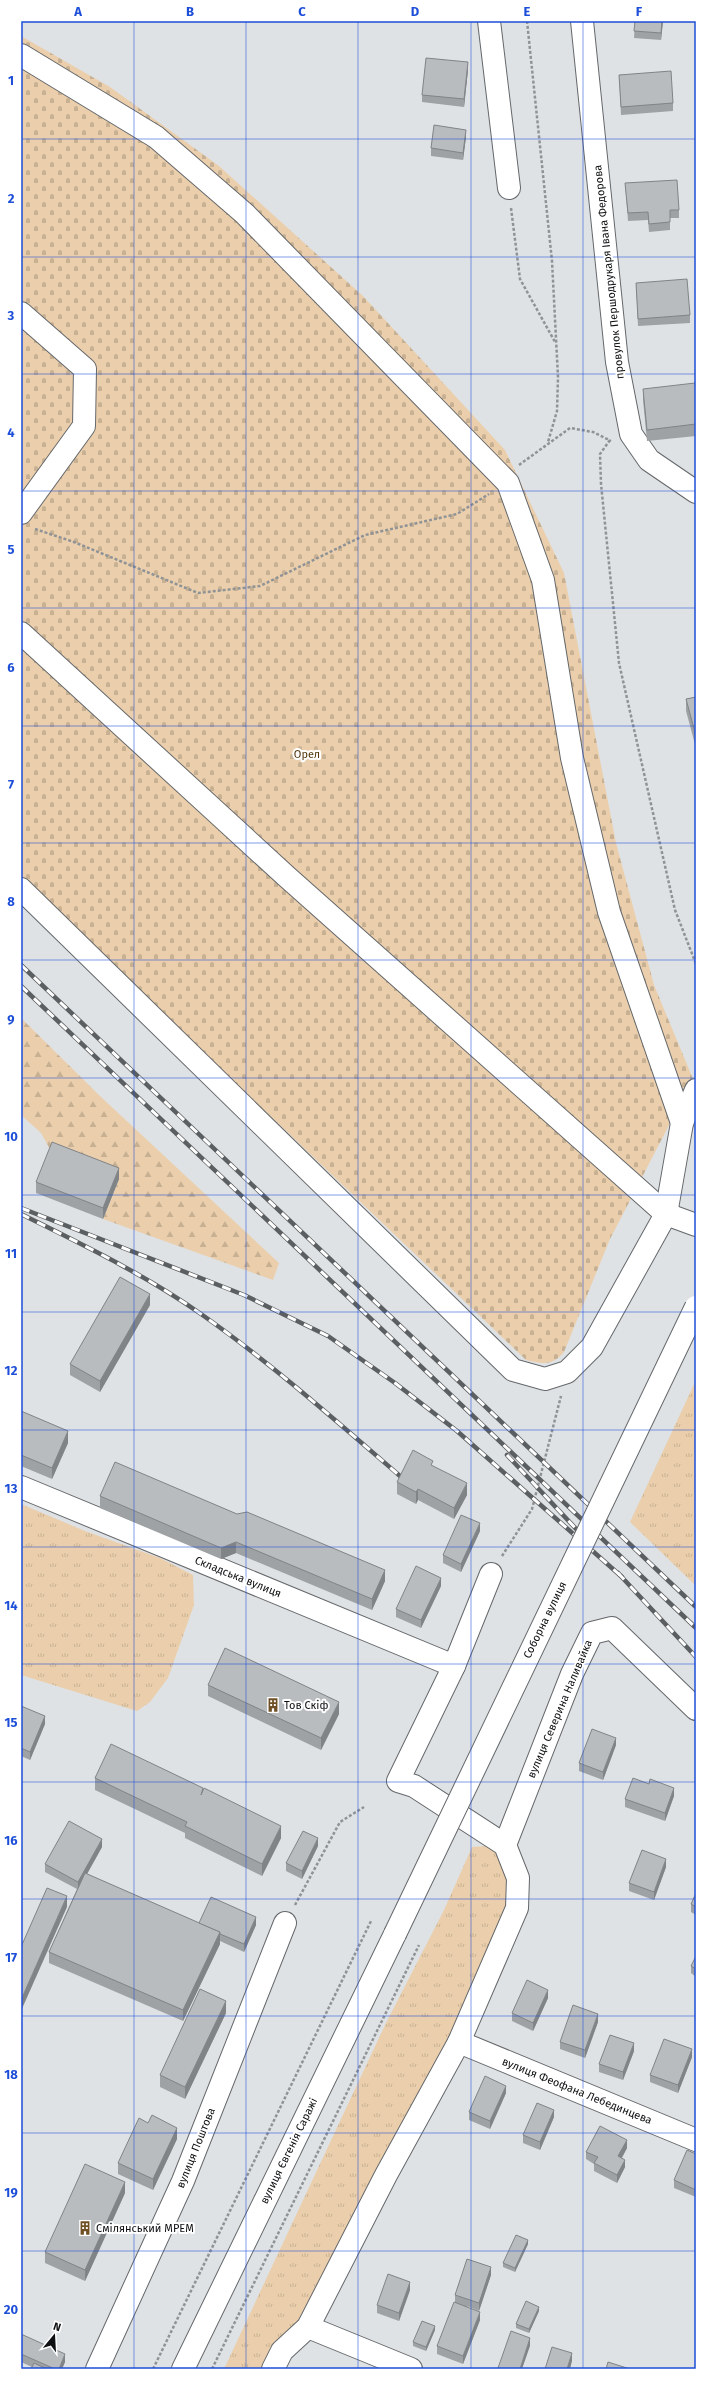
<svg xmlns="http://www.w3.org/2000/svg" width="717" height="2390" font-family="'Fira Sans',sans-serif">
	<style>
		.grass { fill: url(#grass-tufts) }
		.forest { fill: url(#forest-firs) }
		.cemetery { fill: url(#cemetery-stones) }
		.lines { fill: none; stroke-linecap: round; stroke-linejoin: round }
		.minor-casing { stroke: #65686b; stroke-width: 24 }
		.major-casing { stroke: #65686b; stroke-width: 24 }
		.path { stroke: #909396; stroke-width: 2.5; stroke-dasharray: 3 2; stroke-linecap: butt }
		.minor { stroke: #fff; stroke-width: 22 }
		.major { stroke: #fff; stroke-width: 22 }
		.rail-casing { stroke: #5c5f61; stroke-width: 4.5 }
		.rail { stroke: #fff; stroke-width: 3; stroke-dasharray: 9; stroke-linecap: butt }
		.major-bridge-casing { stroke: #65686b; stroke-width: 24; stroke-linecap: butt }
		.major-bridge { stroke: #fff; stroke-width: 22 }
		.wall { fill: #9ea2a4 }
		.shaded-wall { fill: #818486 }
		.building { fill: #b8bcbf; stroke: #818486 }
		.grid { fill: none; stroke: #1d4ed8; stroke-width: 1; stroke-opacity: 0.55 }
		.labels { text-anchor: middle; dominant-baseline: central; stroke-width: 4; stroke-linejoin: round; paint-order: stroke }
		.street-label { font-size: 11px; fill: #0e1011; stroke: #fff }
		.park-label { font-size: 11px; fill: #55380c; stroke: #fff }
		.poi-label { font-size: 11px; fill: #0e1011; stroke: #fff; text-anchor: start }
		.neatline { fill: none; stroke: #1d4ed8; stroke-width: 1.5 }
		.grid-label { font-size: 13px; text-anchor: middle; font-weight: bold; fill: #1d4ed8 }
	</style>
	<defs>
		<pattern id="grass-tufts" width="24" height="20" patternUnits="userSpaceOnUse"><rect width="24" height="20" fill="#ebcfac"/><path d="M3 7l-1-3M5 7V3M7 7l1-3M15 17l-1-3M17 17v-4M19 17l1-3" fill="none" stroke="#c8b193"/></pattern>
		<pattern id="forest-firs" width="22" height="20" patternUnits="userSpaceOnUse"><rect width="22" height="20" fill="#ebcfac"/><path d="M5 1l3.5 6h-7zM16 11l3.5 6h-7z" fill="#c8b193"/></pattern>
		<pattern id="cemetery-stones" width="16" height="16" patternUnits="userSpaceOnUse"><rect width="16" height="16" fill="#ebcfac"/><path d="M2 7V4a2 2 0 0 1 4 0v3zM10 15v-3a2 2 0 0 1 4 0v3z" fill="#c8b193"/></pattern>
	</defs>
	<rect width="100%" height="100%" fill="#dee2e5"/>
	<g class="grass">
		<path d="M696 1380V1586L630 1522Z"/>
		<path d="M21 1504 85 1531 160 1558 193 1575 194 1605 168 1678 150 1702 137 1711 21 1675Z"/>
		<path d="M505 1845 518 1878 459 2042 273 2369H224L385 2025 444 1910 472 1847Z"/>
	</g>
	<path class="forest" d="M21 1018 100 1096 279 1263 273 1280 103 1219 119 1179 52 1153 41 1133 21 1115Z"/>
	<path class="cemetery" d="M21 36 110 87 219 166 363 296 505 450 564 573 616 843 654 985 693 1079 610 1239 564 1352C553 1366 542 1364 526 1360L21 878Z"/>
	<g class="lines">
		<defs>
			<g id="minor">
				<path d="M489 21 509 188"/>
				<path d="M582 21 617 362 631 434 649 460 696 492"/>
				<path d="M21 55 156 137 245 214 508 483 543 580 572 758 609 912 682 1123"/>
				<path d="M21 313 85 369 84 426 21 513"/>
				<path d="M21 633 286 876 666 1214 696 1225"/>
				<path d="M21 889 513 1370 545 1379 567 1372 592 1347 666 1214 682 1123 696 1090"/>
				<path d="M21 1487 454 1666"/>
				<path d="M505 1845 572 1674 592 1633 612 1628 696 1709"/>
				<path d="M459 2042 696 2140"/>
				<path d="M308 2327 411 2369"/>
				<path d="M97 2369 183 2181 285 1923"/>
				<path d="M273 2369 282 2351 308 2327 386 2175 459 2042 517 1908 518 1878 505 1845 414 1786 398 1781 454 1666 491 1574"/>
			</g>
			<path id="major" d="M183 2369 395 1934"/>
		</defs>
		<use href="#minor" class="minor-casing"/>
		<use href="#major" class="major-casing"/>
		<g class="path">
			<path d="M527 21 552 261 558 377 557 411 548 442"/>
			<path d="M511 208 520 279 555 342"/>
			<path d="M610 440 600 454 601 484 619 663 675 910 696 964"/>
			<path d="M519 465 570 428 593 432 611 441"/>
			<path d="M35 529 74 542 198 593 260 586 365 535 457 514 489 494"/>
			<path d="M502 1556 532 1509 561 1396"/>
			<path d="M295 1905 340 1822 364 1807"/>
			<path d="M153 2369 371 1921"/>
			<path d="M212 2369 419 1945"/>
		</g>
		<use href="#minor" class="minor"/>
		<use href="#major" class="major"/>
		<defs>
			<g id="rail">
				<path d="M21 965 696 1607"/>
				<path d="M21 986 696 1628"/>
				<path d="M21 1208 244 1295 328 1336 395 1383 457 1431 622 1577"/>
				<path d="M21 1214C83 1245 144 1274 201 1314 271 1363 335 1420 400 1476"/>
				<path d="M507 1455 578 1531"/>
				<path d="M618 1573 696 1657"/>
			</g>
		</defs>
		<use href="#rail" class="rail-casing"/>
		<use href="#rail" class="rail"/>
		<defs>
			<path id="major-bridge" d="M395 1934 696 1307"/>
		</defs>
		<use href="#major-bridge" class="major-bridge-casing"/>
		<use href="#major-bridge" class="major-bridge"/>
	</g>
	<g class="wall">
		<path d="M635 21H663L661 40 634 38Z"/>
		<path d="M468 70 464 107 422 102V95Z"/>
		<path d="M619 75 673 103V111L621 115Z"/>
		<path d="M466 137 463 160 431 156V148Z"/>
		<path d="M625 183 679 210V218H670V230L649 232 648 220 628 221Z"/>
		<path d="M636 283 690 315V323L638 326Z"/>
		<path d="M643 389 696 390V436L647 441 643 400Z"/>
		<path d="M696 697V748L686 711V699Z"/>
		<path d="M119 1179 103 1219 36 1193V1182Z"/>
		<path d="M150 1305 100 1392 70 1375V1364Z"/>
		<path d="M21 1411 68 1443 52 1479 21 1466Z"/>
		<path d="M433 1466 467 1495 454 1519 418 1500 416 1504 397 1494V1482Z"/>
		<path d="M100 1496 385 1581 372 1610 236 1553 221 1559 100 1508Z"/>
		<path d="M480 1531 461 1572 443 1563V1555Z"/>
		<path d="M441 1586 421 1628 396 1617V1609Z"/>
		<path d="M208 1685 339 1714 321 1750 208 1696Z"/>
		<path d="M21 1706 45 1724 30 1760 21 1756Z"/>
		<path d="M616 1745 603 1780 579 1771V1763Z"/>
		<path d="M95 1778 203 1790 281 1838 262 1876 185 1838V1833L95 1790Z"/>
		<path d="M674 1796 665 1821 625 1807V1799Z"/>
		<path d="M318 1846 302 1879 286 1871V1863Z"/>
		<path d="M102 1847 87 1874 199 1923 256 1925 244 1952 220 1941V1944L183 2021 49 1963V1952L77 1889 45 1872V1864Z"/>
		<path d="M666 1867 654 1900 629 1891V1883Z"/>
		<path d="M696 1893V1915L691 1912V1904Z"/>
		<path d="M696 1956V1977L691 1973V1966Z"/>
		<path d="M548 1998 533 2031 512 2021V2013Z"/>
		<path d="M226 2013 185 2099 160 2087V2075Z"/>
		<path d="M598 2022 585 2058 560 2049V2042Z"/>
		<path d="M634 2051 623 2080 599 2072V2064Z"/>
		<path d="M692 2057 678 2093 650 2082V2075Z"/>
		<path d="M506 2093 490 2129 469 2120V2112Z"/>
		<path d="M554 2117 540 2150 523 2143V2135Z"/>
		<path d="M148 2123 177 2139 153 2190 118 2174V2163Z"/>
		<path d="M627 2148 622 2158 625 2167 617 2183 594 2171V2164L586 2159V2152Z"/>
		<path d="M696 2154V2197L674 2188V2180Z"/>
		<path d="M125 2193 85 2281 45 2263V2252Z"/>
		<path d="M528 2244 515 2272 503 2267V2263Z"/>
		<path d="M491 2275 479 2311 467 2306 480 2320 463 2364 437 2354V2346L455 2302V2295Z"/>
		<path d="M410 2290 399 2321 377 2313V2305Z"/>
		<path d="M539 2311 529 2333 516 2328V2324Z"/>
		<path d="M435 2330 426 2351 413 2346V2342Z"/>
		<path d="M21 2334 65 2362 62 2369H31L32 2367 21 2362Z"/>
	</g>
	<g class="shaded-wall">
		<path d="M662 21H663L661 40V33Z"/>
		<path d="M468 62V70L464 107V99Z"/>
		<path d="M466 130V137L463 160V153Z"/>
		<path d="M119 1168V1179L103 1219V1208Z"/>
		<path d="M150 1294V1305L100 1392V1381Z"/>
		<path d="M68 1431V1443L52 1479V1468Z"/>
		<path d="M467 1483V1495L454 1519V1508Z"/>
		<path d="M418 1489V1500L416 1504V1492Z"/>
		<path d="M480 1523V1531L461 1572V1564Z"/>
		<path d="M236 1542V1553L221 1559V1548Z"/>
		<path d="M385 1570V1581L372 1610V1599Z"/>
		<path d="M441 1578V1586L421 1628V1620Z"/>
		<path d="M339 1702V1714L321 1750V1738Z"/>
		<path d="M45 1716V1724L30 1760V1752Z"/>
		<path d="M616 1738V1745L603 1780V1772Z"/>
		<path d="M674 1788V1796L665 1821V1813Z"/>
		<path d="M281 1826V1838L262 1876V1864Z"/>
		<path d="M318 1838V1846L302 1879V1871Z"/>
		<path d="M102 1839V1847L78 1890V1882Z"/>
		<path d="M666 1859V1867L654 1900V1892Z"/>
		<path d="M67 1896V1907L21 2011V2000Z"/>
		<path d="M256 1917V1925L244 1952V1944Z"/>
		<path d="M220 1932V1944L183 2021V2010Z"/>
		<path d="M548 1990V1998L533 2031V2023Z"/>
		<path d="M226 2001V2013L185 2099V2087Z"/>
		<path d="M598 2014V2022L585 2058V2050Z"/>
		<path d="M634 2043V2051L623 2080V2072Z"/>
		<path d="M692 2049V2057L678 2093V2085Z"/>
		<path d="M506 2086V2093L490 2129V2121Z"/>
		<path d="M554 2110V2117L540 2150V2142Z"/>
		<path d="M177 2128V2139L153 2190V2179Z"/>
		<path d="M627 2140V2148L618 2164V2156Z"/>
		<path d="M625 2160V2167L617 2183V2175Z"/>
		<path d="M125 2182V2193L85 2281V2270Z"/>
		<path d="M528 2240V2244L515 2272V2268Z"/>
		<path d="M491 2267V2275L479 2311V2303Z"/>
		<path d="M410 2282V2290L399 2321V2313Z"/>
		<path d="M539 2307V2311L529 2333V2329Z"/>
		<path d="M480 2312V2320L463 2364V2356Z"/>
		<path d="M435 2326V2330L426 2351V2347Z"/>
		<path d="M530 2338V2346L522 2369H520Z"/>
		<path d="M572 2353V2361L570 2369H567Z"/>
		<path d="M65 2354V2362L62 2369H59Z"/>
	</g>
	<g class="building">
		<path d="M635 21H662L661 33 634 31Z"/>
		<path d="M426 58 468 62 464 99 422 95Z"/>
		<path d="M671 71 673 103 621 107 619 75Z"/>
		<path d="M434 125 466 130 463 153 431 148Z"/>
		<path d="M677 180 679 210H670V222L649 224 648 212 628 213 625 183Z"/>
		<path d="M687 279 690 315 638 319 636 283Z"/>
		<path d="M695 383 696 390V424L647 430 643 389Z"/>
		<path d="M696 697V736L686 699Z"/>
		<path d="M52 1142 119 1168 103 1208 36 1182Z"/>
		<path d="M120 1277 150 1294 100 1381 70 1364Z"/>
		<path d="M21 1411 68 1431 52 1468 21 1455Z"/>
		<path d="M413 1450 433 1461 431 1465 467 1483 454 1508 418 1489 416 1492 397 1482Z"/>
		<path d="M115 1462 237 1514 247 1512 385 1570 372 1599 236 1542 221 1548 100 1496Z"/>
		<path d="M461 1515 480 1523 461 1564 443 1555Z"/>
		<path d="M416 1566 441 1578 421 1620 396 1609Z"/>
		<path d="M225 1648 339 1702 321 1738 208 1685Z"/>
		<path d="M21 1706 45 1716 30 1752 21 1748Z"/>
		<path d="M592 1729 616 1738 603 1772 579 1763Z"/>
		<path d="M111 1744 203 1788 201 1795 204 1788 281 1826 262 1864 185 1826 187 1822 95 1778Z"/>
		<path d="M633 1778 649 1784 650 1779 674 1788 665 1813 625 1799Z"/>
		<path d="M69 1821 102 1839 78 1882 45 1864Z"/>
		<path d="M303 1831 318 1838 302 1871 286 1863Z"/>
		<path d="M642 1850 666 1859 654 1892 629 1883Z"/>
		<path d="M85 1873 220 1932 183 2010 49 1952Z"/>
		<path d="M47 1888 67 1896 21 2000V1947Z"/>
		<path d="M696 1893V1907L691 1904Z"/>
		<path d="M211 1897 256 1917 244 1944 220 1934V1932L199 1923Z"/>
		<path d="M696 1956V1969L691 1966Z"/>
		<path d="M527 1980 548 1990 533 2023 512 2013Z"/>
		<path d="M200 1989 226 2001 185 2087 160 2075Z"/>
		<path d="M573 2005 598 2014 585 2050 560 2042Z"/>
		<path d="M610 2035 634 2043 623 2072 599 2064Z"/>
		<path d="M664 2039 692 2049 678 2085 650 2075Z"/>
		<path d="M485 2076 506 2086 490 2121 469 2112Z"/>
		<path d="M537 2103 554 2110 540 2142 523 2135Z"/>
		<path d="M152 2115 177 2128 153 2179 118 2163 139 2118 148 2123Z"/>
		<path d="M600 2126 627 2140 618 2156 625 2160 617 2175 594 2163 598 2157 586 2152Z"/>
		<path d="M687 2150 696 2154V2190L674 2180Z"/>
		<path d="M85 2164 125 2182 85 2270 45 2252Z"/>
		<path d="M516 2235 528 2240 515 2268 503 2263Z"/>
		<path d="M467 2259 491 2267 479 2303 455 2295Z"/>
		<path d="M388 2274 410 2282 399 2313 377 2305Z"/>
		<path d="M526 2301 539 2307 529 2329 516 2324Z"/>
		<path d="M454 2302 480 2312 463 2356 437 2346Z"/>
		<path d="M422 2321 435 2326 426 2347 413 2342Z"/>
		<path d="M511 2331 530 2338 520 2369H502L498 2368Z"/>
		<path d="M21 2334 65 2354 59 2369H55L21 2354Z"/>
		<path d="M552 2347 572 2353 567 2369H545Z"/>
		<path d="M608 2362 630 2369H606Z"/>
		<path d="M34 2363 47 2369H31Z"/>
	</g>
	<path class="grid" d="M134 21V2369M246 21V2369M358 21V2369M471 21V2369M583 21V2369M21 139H696M21 257H696M21 374H696M21 491H696M21 608H696M21 726H696M21 843H696M21 960H696M21 1078H696M21 1195H696M21 1312H696M21 1430H696M21 1547H696M21 1664H696M21 1782H696M21 1899H696M21 2016H696M21 2133H696M21 2251H696"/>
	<defs>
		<symbol id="building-bare" viewBox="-9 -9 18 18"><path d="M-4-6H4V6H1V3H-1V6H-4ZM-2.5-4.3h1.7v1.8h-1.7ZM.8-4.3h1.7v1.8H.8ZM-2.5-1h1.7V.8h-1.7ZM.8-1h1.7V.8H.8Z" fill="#6f5025" stroke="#fff" stroke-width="2.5" paint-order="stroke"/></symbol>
	</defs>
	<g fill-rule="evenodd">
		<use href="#building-bare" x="263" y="1695" width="20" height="20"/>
		<use href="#building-bare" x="75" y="2218" width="20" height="20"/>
	</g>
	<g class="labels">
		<g class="street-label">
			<text transform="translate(609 272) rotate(-96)">провулок Першодрукаря Івана Федорова</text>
			<text transform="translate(238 1577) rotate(22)">Складська вулиця</text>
			<text transform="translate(545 1620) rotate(-64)">Соборна вулиця</text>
			<text transform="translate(560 1709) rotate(-67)">вулиця Северина Наливайка</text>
			<text transform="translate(577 2091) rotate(22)">вулиця Феофана Лебединцева</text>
			<text transform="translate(196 2148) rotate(-68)">вулиця Поштова</text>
			<text transform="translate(289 2151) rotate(-64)">вулиця Євгенія Саражі</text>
		</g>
		<g class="park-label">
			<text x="307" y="754">Орел</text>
		</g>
		<g class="poi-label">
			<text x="284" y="1705">Тов Скіф</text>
			<text x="96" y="2228">Смілянський МРЕМ</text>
		</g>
	</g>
	<rect width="717" height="2390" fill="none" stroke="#ffffff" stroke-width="44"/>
	<g transform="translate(54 2336) rotate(18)" stroke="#ffffff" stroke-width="3" paint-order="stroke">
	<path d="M0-3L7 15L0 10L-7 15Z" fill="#0e1011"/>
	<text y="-6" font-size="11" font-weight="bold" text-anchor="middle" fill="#0e1011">N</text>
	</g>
	<rect x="22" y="22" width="673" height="2346" class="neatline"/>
	<g class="grid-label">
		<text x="78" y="16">A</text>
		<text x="190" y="16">B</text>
		<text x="302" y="16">C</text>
		<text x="415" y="16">D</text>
		<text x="527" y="16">E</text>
		<text x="639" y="16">F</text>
		<text x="11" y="85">1</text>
		<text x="11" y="203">2</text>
		<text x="11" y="320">3</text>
		<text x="11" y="437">4</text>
		<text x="11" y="554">5</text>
		<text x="11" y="672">6</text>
		<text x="11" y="789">7</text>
		<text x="11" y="906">8</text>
		<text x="11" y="1024">9</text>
		<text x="11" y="1141">10</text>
		<text x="11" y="1258">11</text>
		<text x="11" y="1375">12</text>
		<text x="11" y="1493">13</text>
		<text x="11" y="1610">14</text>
		<text x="11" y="1727">15</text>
		<text x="11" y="1845">16</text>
		<text x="11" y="1962">17</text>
		<text x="11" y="2079">18</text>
		<text x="11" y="2197">19</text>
		<text x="11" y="2314">20</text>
	</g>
</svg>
